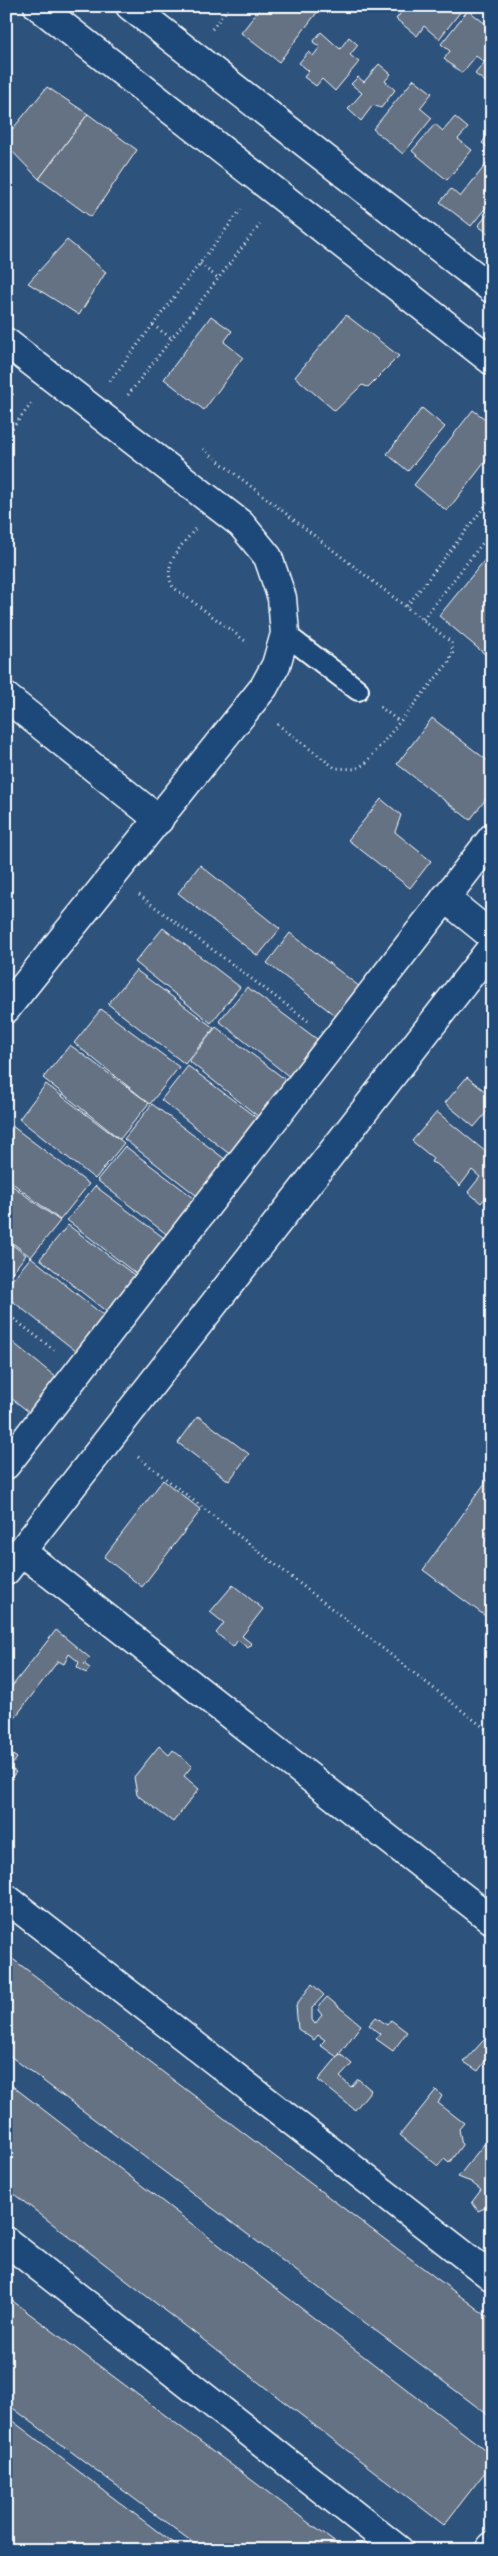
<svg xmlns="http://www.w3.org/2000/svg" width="498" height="2556" font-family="Delius,sans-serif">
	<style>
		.building { fill: #657284; stroke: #fff }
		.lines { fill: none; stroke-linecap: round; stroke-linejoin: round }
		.service-casing { stroke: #fff; stroke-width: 24 }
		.minor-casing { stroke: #fff; stroke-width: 31 }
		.path { stroke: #fff; stroke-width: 3; stroke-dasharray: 1 4; stroke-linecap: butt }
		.service { stroke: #1f4a7a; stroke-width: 20 }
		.minor { stroke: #1f4a7a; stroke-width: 28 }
	</style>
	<rect width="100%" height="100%" fill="#2d527c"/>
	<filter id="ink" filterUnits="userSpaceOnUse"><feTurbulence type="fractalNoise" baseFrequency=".02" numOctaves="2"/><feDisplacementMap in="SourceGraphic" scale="10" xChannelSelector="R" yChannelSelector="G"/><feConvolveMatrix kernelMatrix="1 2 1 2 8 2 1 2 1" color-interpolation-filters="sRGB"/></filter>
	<g filter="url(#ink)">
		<g class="building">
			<path d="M262 6H322L279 62 241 33Z"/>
			<path d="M406 6H465L439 39 424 26 417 36 396 19Z"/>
			<path d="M468 10 492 29V52L484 62 476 56 462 73 444 59 450 51 441 44Z"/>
			<path d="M321 32 340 49 349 37 358 45 350 55 359 62 335 91 322 79 316 86 304 77 309 71 299 63 308 52 313 56 320 47 313 42Z"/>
			<path d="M492 53V87L475 74Z"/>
			<path d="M379 64 391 74 385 81 395 90 381 108 373 105 361 121 348 109 362 93 351 84 358 77 364 82Z"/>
			<path d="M414 79 432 93 420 108 432 118 403 154 373 129Z"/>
			<path d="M47 87 88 114 39 179 6 145V137Z"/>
			<path d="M88 114 137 150 91 217 39 179Z"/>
			<path d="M455 117 468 128 458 139 472 150 447 180 412 151 435 124 443 131Z"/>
			<path d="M492 130V151L482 143Z"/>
			<path d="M492 157V200L471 226 440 202 451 189 460 197Z"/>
			<path d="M492 209V236L478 226Z"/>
			<path d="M67 240 106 272 79 315 28 283Z"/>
			<path d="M346 315 399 356 368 387 362 385 335 411 295 377Z"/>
			<path d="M211 316 232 331 224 342 243 357 204 410 164 379Z"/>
			<path d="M422 408 445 427 408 471 387 454Z"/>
			<path d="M473 410 492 424V453L447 511 414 485Z"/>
			<path d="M492 551V648L486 655 439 616Z"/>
			<path d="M432 718 492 764V791L470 820 397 764Z"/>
			<path d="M381 799 401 815 395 832 431 861 410 888 348 840Z"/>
			<path d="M200 865 280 929 258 956 178 893Z"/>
			<path d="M163 928 240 987 211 1023 135 962Z"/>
			<path d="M290 933 360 987 337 1017 267 963Z"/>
			<path d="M136 970 214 1028 185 1064 108 1004Z"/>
			<path d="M247 987 325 1045 296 1082 219 1021Z"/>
			<path d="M101 1009 179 1067 150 1104 74 1043Z"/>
			<path d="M216 1027 294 1086 265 1122 189 1061Z"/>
			<path d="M70 1045 149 1103 120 1139 43 1078Z"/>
			<path d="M492 1065V1079L485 1074Z"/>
			<path d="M188 1066 266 1125 237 1160 161 1100Z"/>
			<path d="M467 1077 492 1097V1106L474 1127 445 1103Z"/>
			<path d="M46 1084 124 1143 95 1179 19 1119Z"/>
			<path d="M152 1104 230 1163 201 1199 124 1139Z"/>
			<path d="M437 1112 492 1157V1191L481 1203 468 1192 480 1177 472 1170 460 1186 438 1165 431 1162 433 1158 412 1141Z"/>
			<path d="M12 1126 89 1184 60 1220 6 1178V1132Z"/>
			<path d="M125 1146 202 1204 174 1240 97 1180Z"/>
			<path d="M6 1181 60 1221 31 1257 6 1238Z"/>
			<path d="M95 1186 172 1244 144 1280 67 1220Z"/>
			<path d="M68 1225 145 1283 117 1320 40 1259Z"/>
			<path d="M6 1240 26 1255 6 1280Z"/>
			<path d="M31 1257 114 1324 86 1359 6 1296V1287Z"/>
			<path d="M6 1337 57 1378 29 1412 6 1394Z"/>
			<path d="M198 1416 249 1454 229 1481 178 1443Z"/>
			<path d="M492 1473V1621L423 1570Z"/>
			<path d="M163 1480 201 1510 142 1587 104 1557Z"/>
			<path d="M233 1585 263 1609 242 1636 252 1644 248 1648 238 1640 233 1647 216 1633 224 1623 210 1612Z"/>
			<path d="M56 1630 90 1658 84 1664 90 1668 86 1673 77 1667 79 1662 69 1654 64 1664 58 1661 10 1724 6 1721V1694Z"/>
			<path d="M159 1746 169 1755 173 1750 192 1766 184 1776 199 1789 173 1822 137 1795 134 1777Z"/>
			<path d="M6 1750 17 1758 10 1768 16 1772 6 1785 10 1789 6 1793Z"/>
			<path d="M6 1954 492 2320V2418L6 2053Z"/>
			<path d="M312 1984 324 1995 312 2008V2020L315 2024 322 2015 318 2010 320 2005 327 1997 361 2025 337 2057 320 2045 325 2040 318 2035 314 2040 298 2029 296 2005Z"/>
			<path d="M376 2017 387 2025 391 2020 407 2032 393 2051 376 2039 380 2034 369 2025Z"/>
			<path d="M492 2031V2052L478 2071 464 2062Z"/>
			<path d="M340 2054 352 2064 340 2077 351 2087 358 2079 371 2090 355 2110 318 2080Z"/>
			<path d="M6 2081 492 2455V2463L444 2525 6 2188Z"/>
			<path d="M436 2090 442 2096 438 2103 464 2123 459 2129 462 2145 449 2163 444 2159 438 2166 400 2135Z"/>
			<path d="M484 2144 492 2149V2201L487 2207 478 2211 472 2202 481 2190 471 2182 458 2177Z"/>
			<path d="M6 2296 345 2550H203L6 2403Z"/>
			<path d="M6 2416 182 2550 6 2548Z"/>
		</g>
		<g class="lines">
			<defs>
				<path id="service" d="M285 634 358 690"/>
				<g id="minor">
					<path d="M38 6 492 361"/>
					<path d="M130 6 492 289"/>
					<path d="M6 342 241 524 268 557 282 598 285 634 276 665 264 687 6 1009"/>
					<path d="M6 697 159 820"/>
					<path d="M445 898 492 936"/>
					<path d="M6 1465 492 838"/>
					<path d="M21 1551 492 1920"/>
					<path d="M6 1571 492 947"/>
					<path d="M6 1898 492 2277"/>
					<path d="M6 2241 399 2550"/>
					<path d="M489 2550 492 2546"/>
				</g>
			</defs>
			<use href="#service" class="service-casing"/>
			<use href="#minor" class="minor-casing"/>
			<g class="path">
				<path d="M212 29 230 6"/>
				<path d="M200 264 218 278"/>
				<path d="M153 325 171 338"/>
				<path d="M110 381 243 207"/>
				<path d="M128 395 262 222"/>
				<path d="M6 402 15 391"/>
				<path d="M6 436 32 403"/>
				<path d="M203 449 451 642 453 652 449 662 366 763 356 769 335 768 277 724"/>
				<path d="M195 529C181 547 161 564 173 587L248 643"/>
				<path d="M407 606 492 497"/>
				<path d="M423 619 492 531"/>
				<path d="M380 707 400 722"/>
				<path d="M139 895 308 1021"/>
				<path d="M6 1313 54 1350"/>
				<path d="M138 1457 492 1734"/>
			</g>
			<use href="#service" class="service"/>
			<use href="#minor" class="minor"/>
		</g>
	</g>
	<rect width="498" height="2556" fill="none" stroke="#1f4a7a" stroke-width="25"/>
	<rect x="12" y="12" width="473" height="2531" fill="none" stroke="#fff" stroke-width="2" filter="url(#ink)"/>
</svg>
